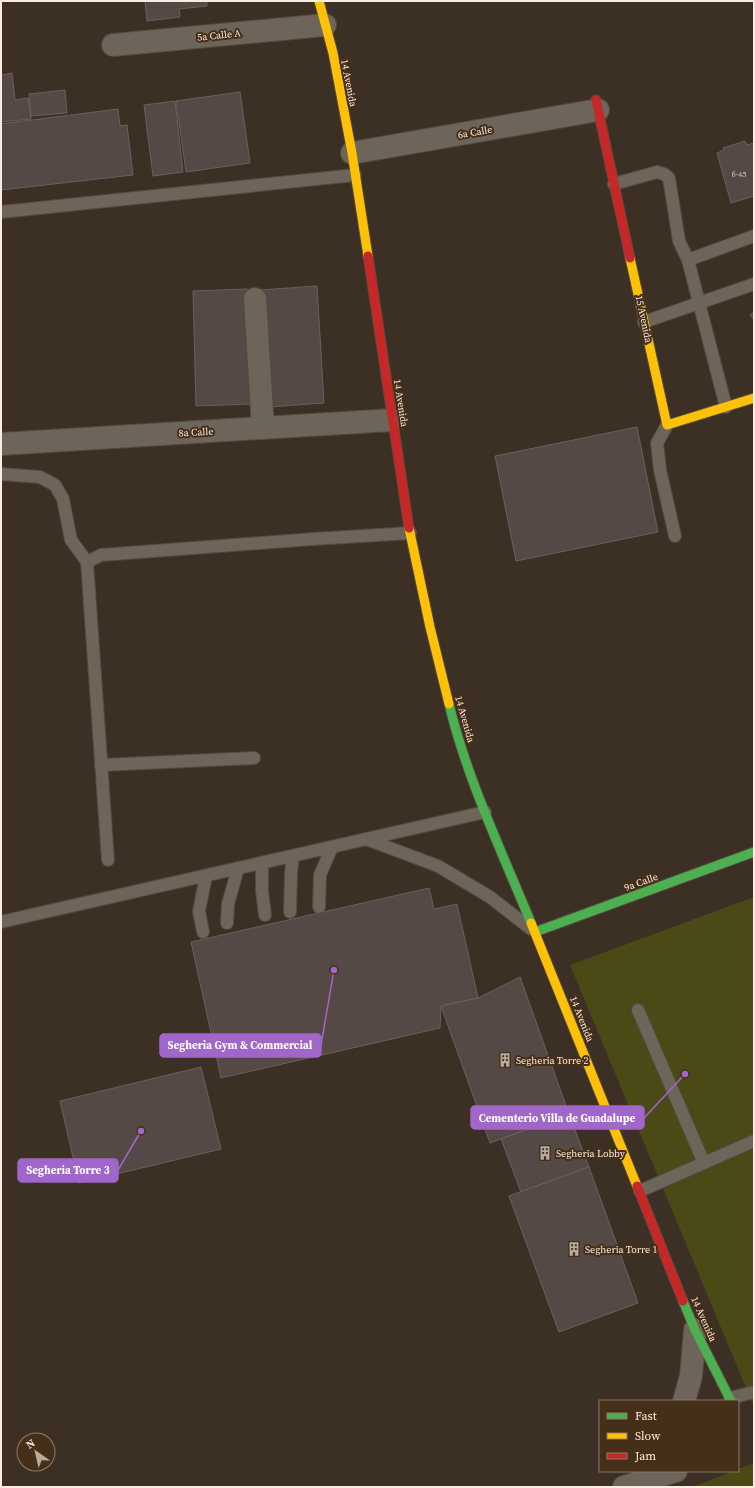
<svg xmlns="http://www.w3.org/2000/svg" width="755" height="1488" font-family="'Source Serif 4',serif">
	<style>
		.green { fill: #4b4a16 }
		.building { fill: #554945; stroke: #6c605e }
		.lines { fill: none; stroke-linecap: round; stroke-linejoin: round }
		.lane-casing { stroke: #554a41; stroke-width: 14 }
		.street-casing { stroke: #554a41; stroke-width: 24 }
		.fast-casing { stroke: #554a41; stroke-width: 11 }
		.slow-casing { stroke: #554a41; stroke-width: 11 }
		.jam-casing { stroke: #554a41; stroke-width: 11 }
		.lane { stroke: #6d645a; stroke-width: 12 }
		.street { stroke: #6d645a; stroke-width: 22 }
		.fast { stroke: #4caf50; stroke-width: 9 }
		.slow { stroke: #ffc107; stroke-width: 9 }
		.jam { stroke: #c62828; stroke-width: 9 }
		.labels { text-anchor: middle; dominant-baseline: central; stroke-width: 4; stroke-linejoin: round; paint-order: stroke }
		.number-label { font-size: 8px; fill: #d2c3b8 }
		.street-label { font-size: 10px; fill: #fbecdf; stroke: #462f19 }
		.poi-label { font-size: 10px; fill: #fbecdf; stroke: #462f19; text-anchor: start }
		.leader { fill: none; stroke: #a166c9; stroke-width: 1.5 }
		.callout-dot { fill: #a166c9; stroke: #462f19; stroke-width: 1.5 }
		.callout { fill: #a166c9; stroke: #a166c9; stroke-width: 1.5 }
		.callout-label { font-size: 11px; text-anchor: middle; font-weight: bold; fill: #fff }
	</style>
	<rect width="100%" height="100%" fill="#3c2f24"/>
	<g class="green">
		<path d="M754 897V1407L570 965Z"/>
		<path d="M754 1463V1487H693L734 1471H738V1469Z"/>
	</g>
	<g class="building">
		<path d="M145 1H207V6L179 9 180 17 147 21Z"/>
		<path d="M12 73 15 100 28 98 31 119 1 122V75Z"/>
		<path d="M65 90 67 113 31 116 29 94Z"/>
		<path d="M240 92 250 163 186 172 176 101Z"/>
		<path d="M175 101 183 172 153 176 144 105Z"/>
		<path d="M118 109 120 126 127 125 133 175 1 190V124Z"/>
		<path d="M745 141 747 145 754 143V196L731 203 717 153 724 150 723 148Z"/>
		<path d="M317 286 324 403 268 407 260 290Z"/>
		<path d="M248 289 251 404 196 406 193 291Z"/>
		<path d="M754 312V320L750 315Z"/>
		<path d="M637 427 658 532 516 561 495 456Z"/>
		<path d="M429 888 434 909 457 904 478 998 441 1006 440 1028 221 1078 191 942Z"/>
		<path d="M520 977 569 1114 490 1143 441 1006 478 998Z"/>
		<path d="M201 1067 221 1149 79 1183 60 1101Z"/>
		<path d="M569 1114 589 1167 521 1192 501 1139Z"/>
		<path d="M589 1167 638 1303 559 1332 509 1196Z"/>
	</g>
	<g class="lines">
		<defs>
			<g id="lane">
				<path d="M614 184 657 172 664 174 669 178 679 241 688 260 754 236"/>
				<path d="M1 212 355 175"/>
				<path d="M688 260 726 407"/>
				<path d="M644 322 754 284"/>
				<path d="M667 425 657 443 660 470 675 536"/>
				<path d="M1 474 40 477 55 485 63 499 71 540 87 562"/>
				<path d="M101 765 254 758"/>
				<path d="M366 839 438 866 490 897 531 929"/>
				<path d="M108 860 87 562 101 555 313 539 410 533"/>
				<path d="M262 863V891L265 915"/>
				<path d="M319 907 320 875 332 847"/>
				<path d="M290 912 291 873 293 856"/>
				<path d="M1 922 485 812"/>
				<path d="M227 923 228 904 238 868"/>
				<path d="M203 932 199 911 206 876"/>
				<path d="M638 1010 704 1163"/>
				<path d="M640 1191 754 1141"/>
				<path d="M730 1398 754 1392"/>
			</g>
			<g id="street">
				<path d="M113 45 325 25"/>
				<path d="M352 153 598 110"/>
				<path d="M255 299 263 428"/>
				<path d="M1 444 392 420"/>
				<path d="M684 1401 691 1376 695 1330"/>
				<path d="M624 1487 676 1471"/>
			</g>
			<g id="fast">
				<path d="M449 704C467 779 502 852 531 923"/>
				<path d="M535 932 754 852"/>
				<path d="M683 1301 695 1330 731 1401"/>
			</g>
			<g id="slow">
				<path d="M319 1 333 53 352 153 368 256"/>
				<path d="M630 258 667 425 754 398"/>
				<path d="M409 528 430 627 449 704"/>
				<path d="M531 923 637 1186"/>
			</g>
			<g id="jam">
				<path d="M596 100 630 258"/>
				<path d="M368 256 409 528"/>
				<path d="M637 1186 683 1301"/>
			</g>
		</defs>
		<use href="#lane" class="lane-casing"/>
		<use href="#street" class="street-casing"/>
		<use href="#fast" class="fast-casing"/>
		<use href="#slow" class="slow-casing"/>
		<use href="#jam" class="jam-casing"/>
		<use href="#lane" class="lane"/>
		<use href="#street" class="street"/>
		<use href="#fast" class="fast"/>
		<use href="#slow" class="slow"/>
		<use href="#jam" class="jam"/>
	</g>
	<defs>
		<symbol id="building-bare" viewBox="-9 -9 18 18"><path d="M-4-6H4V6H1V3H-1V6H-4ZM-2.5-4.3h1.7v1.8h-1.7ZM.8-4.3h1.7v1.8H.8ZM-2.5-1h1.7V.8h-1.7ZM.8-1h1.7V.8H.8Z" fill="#b8aa9e" stroke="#462f19" stroke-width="2.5" paint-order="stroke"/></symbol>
	</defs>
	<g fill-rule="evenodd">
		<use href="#building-bare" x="495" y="1050" width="20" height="20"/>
		<use href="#building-bare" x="535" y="1143" width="20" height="20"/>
		<use href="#building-bare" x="564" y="1239" width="20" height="20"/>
	</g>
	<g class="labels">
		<g class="number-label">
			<text x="739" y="174">6-45</text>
		</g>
		<g class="street-label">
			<text transform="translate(219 35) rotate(-6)">5a Calle A</text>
			<text transform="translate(349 83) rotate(79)">14 Avenida</text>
			<text transform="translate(475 132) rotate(-10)">6a Calle</text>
			<text transform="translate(644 319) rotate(78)">15 Avenida</text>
			<text transform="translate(401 403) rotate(81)">14 Avenida</text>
			<text transform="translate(196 432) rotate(-3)">8a Calle</text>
			<text transform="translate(465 719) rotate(74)">14 Avenida</text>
			<text transform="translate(641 882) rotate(-20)">9a Calle</text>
			<text transform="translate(582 1019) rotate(68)">14 Avenida</text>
			<text transform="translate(704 1319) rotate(66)">14 Avenida</text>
		</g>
		<g class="poi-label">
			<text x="516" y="1060">Segheria Torre 2</text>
			<text x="556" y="1153">Segheria Lobby</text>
			<text x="585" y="1249">Segheria Torre 1</text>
		</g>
	</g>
	<path class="leader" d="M334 970L321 1045M685 1074L644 1118M141 1131L118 1170"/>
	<g class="callout-dot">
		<circle cx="334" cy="970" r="4"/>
		<circle cx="685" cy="1074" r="4"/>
		<circle cx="141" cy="1131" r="4"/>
	</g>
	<g class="callout">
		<rect x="160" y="1034" width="161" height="23" rx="4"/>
		<rect x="471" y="1106" width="173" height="23" rx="4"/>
		<rect x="18" y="1159" width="100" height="23" rx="4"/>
	</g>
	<g class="callout-label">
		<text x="240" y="1049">Segheria Gym &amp; Commercial</text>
		<text x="557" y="1122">Cementerio Villa de Guadalupe</text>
		<text x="68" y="1174">Segheria Torre 3</text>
	</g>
	<rect width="755" height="1488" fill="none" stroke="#fbecdf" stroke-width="4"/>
	<rect x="599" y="1400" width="140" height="72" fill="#462f19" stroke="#8e7b68"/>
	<rect x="607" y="1413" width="20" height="6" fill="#4caf50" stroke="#8e7b68"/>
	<text x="635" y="1420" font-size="12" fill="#fbecdf">Fast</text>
	<rect x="607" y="1433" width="20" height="6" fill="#ffc107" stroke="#8e7b68"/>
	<text x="635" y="1440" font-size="12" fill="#fbecdf">Slow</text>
	<rect x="607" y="1453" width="20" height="6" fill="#c62828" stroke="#8e7b68"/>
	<text x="635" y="1460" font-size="12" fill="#fbecdf">Jam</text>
	<g transform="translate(36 1452) rotate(326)"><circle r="19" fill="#462f19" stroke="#8e7b68"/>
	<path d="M0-3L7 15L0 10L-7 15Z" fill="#b8aa9e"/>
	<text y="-6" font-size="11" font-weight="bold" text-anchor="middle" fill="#fbecdf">N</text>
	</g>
</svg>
